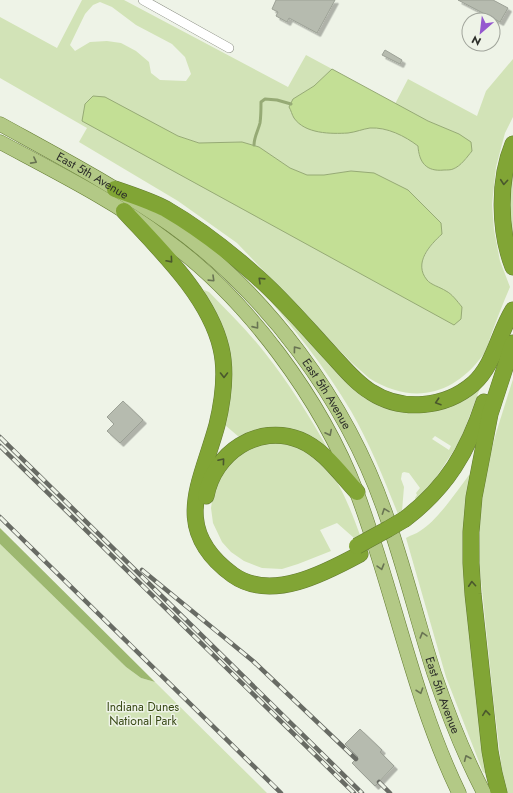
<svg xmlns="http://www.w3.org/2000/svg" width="513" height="793" font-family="Jost,sans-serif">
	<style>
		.green { fill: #d2e3b7; fill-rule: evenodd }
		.forest { fill: #9db870 }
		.water { fill: #c3df95; stroke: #96aa75 }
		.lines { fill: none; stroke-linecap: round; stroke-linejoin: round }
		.stream { stroke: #96aa75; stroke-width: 3 }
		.building { fill: #b6bbaf; stroke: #9ca196; filter: url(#shadow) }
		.street-casing { stroke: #808479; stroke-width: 10 }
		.primary-casing { stroke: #637b31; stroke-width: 15 }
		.highway-casing { stroke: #637b31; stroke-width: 17 }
		.street { stroke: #fff; stroke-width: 9 }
		.primary { stroke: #b3c986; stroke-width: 14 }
		.highway { stroke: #81a535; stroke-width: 16 }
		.rail-casing { stroke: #686b64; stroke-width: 4.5 }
		.rail { stroke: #eef3e7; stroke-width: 3; stroke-dasharray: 9; stroke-linecap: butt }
		.highway-bridge-casing { stroke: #637b31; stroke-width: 17; stroke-linecap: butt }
		.highway-bridge { stroke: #81a535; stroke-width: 16 }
		.oneway { stroke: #697453 }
		.oneway2 { stroke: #4a582d }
		.labels { text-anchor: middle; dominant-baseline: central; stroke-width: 3; stroke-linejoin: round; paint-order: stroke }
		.street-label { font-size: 12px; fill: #2c2e29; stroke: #eef3e7 }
		.park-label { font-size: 12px; fill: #364713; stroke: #eef3e7 }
	</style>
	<defs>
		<filter id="shadow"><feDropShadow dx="3.5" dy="3.5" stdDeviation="0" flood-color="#0004"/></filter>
	</defs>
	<rect width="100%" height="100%" fill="#eef3e7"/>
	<g class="green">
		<path d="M82 0H124L288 87 306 55 332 69 314 86 293 99 348 133C355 131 364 128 371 128 388 128 405 136 418 146L419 156 454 169 464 161 472 151 459 134 428 121 395 104 408 79 477 116 486 91 513 59V117L505 133 496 167 492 204 494 230 500 261 510 287C503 303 497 319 491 335 489 341 487 350 483 355 453 396 412 405 369 378 363 373 357 367 351 362L237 243 178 201 79 142 87 128 0 78V17L57 48ZM100 2 112 7 136 25 172 44 185 57 191 74 186 81 160 80 151 73 149 62 136 51 121 43 107 41 90 42 75 51 70 45 85 14 93 5ZM85 104 142 118 178 136 199 143 242 142 259 147 290 168 307 175H324L351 171 442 234C431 244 411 267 428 281 434 286 442 288 448 292Z"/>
		<path d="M513 163V251L507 198Z"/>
		<path d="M260 289 347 377 403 408 482 383 460 441 433 482 416 500 415 498 417 495 416 493 420 488 409 473 404 472 402 473 401 479 404 487 402 511 398 514C384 479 370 444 351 411 325 367 293 327 260 289ZM435 436 451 446 449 450 432 439Z"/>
		<path d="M204 290 209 292C228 312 248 331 265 353 289 383 310 417 329 451L267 428 253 431 239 437 225 425 229 403Z"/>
		<path d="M513 379V793H507L502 771 494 705 479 561 480 524 484 479 496 433Z"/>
		<path d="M265 442C276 443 288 442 299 446 333 459 348 503 360 535L354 538 337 523 320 530 331 551 298 564 282 569 262 568 244 561 231 552 222 542 213 523 211 508 213 494 217 479 237 456Z"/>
		<path d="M469 475 472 476 487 774 483 772 446 677 406 538C411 535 416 534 420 531 437 521 457 491 469 475Z"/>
		<path d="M0 544 126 667 141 678 155 682 267 793H0Z"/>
	</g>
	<path class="forest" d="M0 528 155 682 141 678 126 667 0 544Z"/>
	<g class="water">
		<path d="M332 69 428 121 459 134 471 142 472 151C467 157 461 166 453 169 451 170 447 170 444 170 426 172 419 162 418 146 405 136 387 127 370 128 363 129 356 132 348 133 331 134 305 134 294 118 292 115 291 110 289 107L293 99 314 86Z"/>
		<path d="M93 96 105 97 178 136 199 143 242 142 259 147 290 168 307 175H324L351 171 374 173 408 190 441 223 442 234C430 245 413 263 427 280 431 285 440 287 446 291 452 294 457 301 462 307L461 319 454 325 82 121 85 104Z"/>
	</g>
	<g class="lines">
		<path class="stream" d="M254 145C254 137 258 131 260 123 261 116 261 109 261 102L265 99 277 100 291 104"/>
	</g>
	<g class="building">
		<path d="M276 0H335L317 33 289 18 287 22 276 16 278 12 272 9Z"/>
		<path d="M458 0H493L508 8 500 22Z"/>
		<path d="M385 50 402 60 400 64 382 55Z"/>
		<path d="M123 401 143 420 120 443 107 431 114 424 107 417Z"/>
		<path d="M360 729 382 750 380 752 394 766 375 786 352 763 358 757 345 744Z"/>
	</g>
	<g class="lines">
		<defs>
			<path id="street" d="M143 0 229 48"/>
			<g id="primary">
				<path id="s1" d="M0 124C58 156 117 187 171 225 267 294 346 400 385 512 404 565 417 620 434 673 448 714 464 755 484 793"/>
				<path d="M0 142C56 172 114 201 165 239 246 297 322 400 357 493 394 592 413 698 459 793"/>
			</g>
			<g id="highway">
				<path d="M513 144C498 180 499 231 513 267"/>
				<path d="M115 189C132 195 151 201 166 209 197 227 227 250 254 274 282 298 306 327 332 355 344 368 356 383 371 392 402 412 445 408 473 384 495 364 498 334 513 310"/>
				<path d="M124 211C159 249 209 296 221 348 227 373 223 400 217 425 201 484 170 529 233 575 271 602 325 573 360 554"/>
				<path d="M206 496C214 453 258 423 300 440 324 450 340 474 357 492"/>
				<path d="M405 519C447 487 468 451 484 402"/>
				<path d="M499 793 494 773 490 751 473 594 471 563V532L474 497 490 414 513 343"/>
			</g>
		</defs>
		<use href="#street" class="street-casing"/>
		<use href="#primary" class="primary-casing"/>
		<use href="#highway" class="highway-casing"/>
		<use href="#street" class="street"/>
		<use href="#primary" class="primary"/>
		<use href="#highway" class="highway"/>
		<defs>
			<g id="rail">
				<path d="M0 437 362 793"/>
				<path d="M0 446 354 793"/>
				<path d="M0 517 281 793"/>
				<path d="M142 570 253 661 356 759"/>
				<path d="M379 782 390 793"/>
			</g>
		</defs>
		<use href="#rail" class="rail-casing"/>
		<use href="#rail" class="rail"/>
		<defs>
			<path id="highway-bridge" d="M357 546 388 529 405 519"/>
		</defs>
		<use href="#highway-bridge" class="highway-bridge-casing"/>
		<use href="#highway-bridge" class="highway-bridge"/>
	</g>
	<defs><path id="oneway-chevron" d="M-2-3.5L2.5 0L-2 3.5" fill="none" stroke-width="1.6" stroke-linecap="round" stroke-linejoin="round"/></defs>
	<g class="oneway">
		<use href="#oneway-chevron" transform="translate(34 161) rotate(28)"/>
		<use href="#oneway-chevron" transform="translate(212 279) rotate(44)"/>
		<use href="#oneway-chevron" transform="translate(256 326) rotate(51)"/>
		<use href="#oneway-chevron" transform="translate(296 349) rotate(-127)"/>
		<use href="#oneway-chevron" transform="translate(329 433) rotate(63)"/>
		<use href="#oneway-chevron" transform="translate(385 511) rotate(-110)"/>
		<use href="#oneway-chevron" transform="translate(381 567) rotate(74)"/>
		<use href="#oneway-chevron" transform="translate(423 635) rotate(-106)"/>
		<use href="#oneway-chevron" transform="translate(420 691) rotate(71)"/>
		<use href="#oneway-chevron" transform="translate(467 758) rotate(-113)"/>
	</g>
	<g class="oneway2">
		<use href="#oneway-chevron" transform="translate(504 182) rotate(95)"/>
		<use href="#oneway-chevron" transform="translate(170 260) rotate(49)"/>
		<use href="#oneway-chevron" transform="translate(261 280) rotate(-136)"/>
		<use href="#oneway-chevron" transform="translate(224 375) rotate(90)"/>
		<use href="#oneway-chevron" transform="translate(438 402) rotate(162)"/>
		<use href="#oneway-chevron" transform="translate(222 461) rotate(-50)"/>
		<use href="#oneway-chevron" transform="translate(472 584) rotate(-94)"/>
		<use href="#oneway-chevron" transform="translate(486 713) rotate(-96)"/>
	</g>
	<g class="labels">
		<g class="street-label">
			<text stroke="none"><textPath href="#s1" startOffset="106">East 5th Avenue</textPath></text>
			<text stroke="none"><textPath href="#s1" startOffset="430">East 5th Avenue</textPath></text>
			<text stroke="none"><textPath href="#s1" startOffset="754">East 5th Avenue</textPath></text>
		</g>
		<g class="park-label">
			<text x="143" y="707">Indiana Dunes<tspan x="143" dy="14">National Park</tspan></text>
		</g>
	</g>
	<g transform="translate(481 32) rotate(208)"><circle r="19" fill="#eef3e7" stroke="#a0a49b"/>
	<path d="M0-3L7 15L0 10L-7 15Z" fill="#9558cf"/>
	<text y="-6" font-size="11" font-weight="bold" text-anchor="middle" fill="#2c2e29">N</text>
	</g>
</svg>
